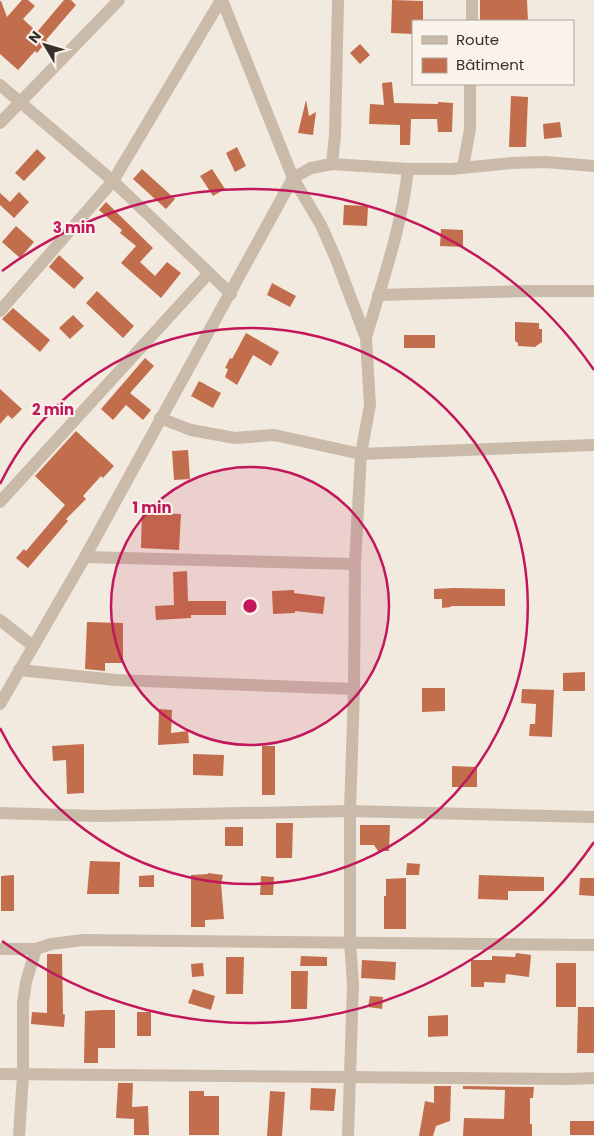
<svg xmlns="http://www.w3.org/2000/svg" width="594" height="1136" font-family="Poppins,sans-serif">
	<style>
		.building { fill: #c26e4c }
		.lines { fill: none; stroke-linecap: round; stroke-linejoin: round }
		.minor { stroke: #cabaaa; stroke-width: 12 }
		.ring { fill: none; stroke: #c2185b; stroke-width: 2.5 }
		.centre { fill: #c2185b; stroke: #faf3eb; stroke-width: 2.5 }
		.ring-label { font-size: 15px; text-anchor: middle; font-weight: bold; fill: #c2185b; stroke: #faf3eb; stroke-width: 4; stroke-linejoin: round; paint-order: stroke }
	</style>
	<rect width="100%" height="100%" fill="#f2eadf"/>
	<g class="building">
		<path d="M22 0H28L35 6 23 19 37 32 64 0H71L76 5 46 40 47 41 37 53 35 51 18 70 0 54V1H1L7 17Z"/>
		<path d="M392 0 423 1V21H413V34L391 33Z"/>
		<path d="M480 0H527L528 21H480Z"/>
		<path d="M360 44 370 55 360 64 350 53Z"/>
		<path d="M392 82 394 103 438 104V102L453 103 452 132H438L437 119H411L410 145H400V125L369 124 370 104 384 105 382 83Z"/>
		<path d="M511 96 528 97 526 147H509Z"/>
		<path d="M306 100 309 116 316 112 313 135 298 133Z"/>
		<path d="M560 122 562 137 544 139 543 124Z"/>
		<path d="M237 147 246 166 235 172 226 153Z"/>
		<path d="M37 149 46 158 24 181 15 173Z"/>
		<path d="M142 169 175 199 166 209 133 179Z"/>
		<path d="M212 169 225 189 213 196 200 176Z"/>
		<path d="M19 192 29 202 14 218 0 205V193L10 202Z"/>
		<path d="M106 202 153 248 140 262 155 276 167 262 181 273 161 298 121 263 136 246 120 233 122 230 99 210Z"/>
		<path d="M344 205 368 206 367 226 343 225Z"/>
		<path d="M16 226 34 242 20 258 2 242Z"/>
		<path d="M441 229 463 230V247L440 246Z"/>
		<path d="M59 255 84 278 74 289 49 267Z"/>
		<path d="M272 283 296 296 290 307 267 295Z"/>
		<path d="M97 291 134 326 123 338 86 303Z"/>
		<path d="M13 308 50 340 40 352 2 319Z"/>
		<path d="M73 315 84 326 70 339 59 328Z"/>
		<path d="M515 322 539 323V329H542V342L535 347 518 346V343L515 341Z"/>
		<path d="M246 333 279 352 271 366 253 355 237 385 225 377 228 369 225 368 230 358 232 359Z"/>
		<rect x="404" y="335" width="31" height="13"/>
		<path d="M145 358 154 366 130 393 151 410 143 420 126 405 113 420 101 409Z"/>
		<path d="M199 381 221 393 213 408 191 396Z"/>
		<path d="M0 389 22 409 12 419 8 415 0 424Z"/>
		<path d="M76 431 114 466 103 478 101 476 83 496 86 499 66 519 68 521 28 568 16 558 24 549 26 551 65 505 35 476Z"/>
		<path d="M188 450 190 479 174 480 172 451Z"/>
		<path d="M142 510H154V513L181 514 179 550 141 548Z"/>
		<path d="M187 571 188 601H226V615H191V618L156 620 155 606 174 605 173 572Z"/>
		<path d="M453 588 505 589V606H451V607L442 608V599H434V589Z"/>
		<path d="M294 590V593L325 597 323 614 295 611V613L273 614 272 591Z"/>
		<path d="M87 622 123 623V663H105V671L85 669Z"/>
		<path d="M585 672V691H563V673Z"/>
		<path d="M422 688H445V711L422 712Z"/>
		<path d="M522 689 554 690 552 737 529 736 530 724H535L536 704 521 703Z"/>
		<path d="M159 709 172 710 171 733 188 731 189 743 158 745Z"/>
		<path d="M84 744V793L67 794 66 760 53 761 52 746Z"/>
		<rect x="262" y="746" width="13" height="49"/>
		<path d="M193 754 224 755 223 776 193 775Z"/>
		<path d="M452 766 477 767V787H452Z"/>
		<path d="M276 823H293L292 858H276Z"/>
		<path d="M360 825H390L389 851H378L374 845H360Z"/>
		<rect x="225" y="827" width="18" height="19"/>
		<path d="M90 861 120 862 119 894H87Z"/>
		<path d="M407 863 420 864 419 875H406Z"/>
		<path d="M208 873 223 875 221 884 224 919 205 920V927H191V875L208 874Z"/>
		<path d="M14 875V911H1V876Z"/>
		<path d="M154 875V887H139V876Z"/>
		<path d="M479 875 544 877V891H508V900L478 899Z"/>
		<path d="M261 876 274 877 273 895H260Z"/>
		<path d="M406 878V929H384V896H386V879Z"/>
		<path d="M580 878H594V896L579 895Z"/>
		<path d="M516 953 531 955 529 977 506 974 505 983 484 982V987H471V960H492V956L515 957Z"/>
		<path d="M47 954H62L63 1014 65 1015 64 1027 31 1024 32 1012 47 1013Z"/>
		<path d="M301 956 327 957V966H300Z"/>
		<path d="M226 957H244L243 994H226Z"/>
		<path d="M362 960 396 962 395 980 361 978Z"/>
		<path d="M203 963 204 976 192 977 191 964Z"/>
		<rect x="556" y="963" width="20" height="44"/>
		<path d="M291 971H308L307 1009H291Z"/>
		<path d="M193 989 215 996 211 1010 188 1003Z"/>
		<path d="M370 996 383 997 382 1009 368 1007Z"/>
		<path d="M578 1007H594V1053H577Z"/>
		<path d="M102 1010H115V1048H98V1063H84L85 1011Z"/>
		<rect x="137" y="1012" width="14" height="24"/>
		<path d="M448 1015V1036L428 1037V1016Z"/>
		<path d="M118 1083H133L132 1107 148 1106 149 1135H134V1119L116 1118Z"/>
		<path d="M434 1086H451L450 1121 436 1126 433 1136H419L425 1101 434 1103Z"/>
		<path d="M463 1086 534 1087 533 1098H530V1124H532V1136H463L464 1118 504 1119 505 1090 463 1089Z"/>
		<path d="M311 1088 336 1089 334 1111 310 1110Z"/>
		<path d="M189 1091H204V1096H219V1135H189Z"/>
		<path d="M270 1091 285 1092 282 1136H267Z"/>
		<rect x="570" y="1121" width="24" height="14"/>
	</g>
	<g class="lines">
		<g class="minor">
			<path d="M472 21V0"/>
			<path d="M0 85 113 181 231 294"/>
			<path d="M0 123 119 0"/>
			<path d="M332 164 335 135 338 0"/>
			<path d="M463 167 470 129V84"/>
			<path d="M378 295 526 291H594"/>
			<path d="M0 311 113 181 221 0"/>
			<path d="M366 338C382 282 402 227 408 169"/>
			<path d="M160 418 191 430 235 438 274 435 361 454 594 445"/>
			<path d="M0 502 209 273"/>
			<path d="M85 557 355 564"/>
			<path d="M0 620 33 646"/>
			<path d="M19 670 116 680 354 689"/>
			<path d="M0 704 85 557 293 178 222 0"/>
			<path d="M0 813 98 816 350 811 594 817"/>
			<path d="M0 949H36L51 944 83 940 594 945"/>
			<path d="M0 1074 570 1079 594 1078"/>
			<path d="M19 1136 23 1074V1003L26 982 36 949"/>
			<path d="M348 1136 353 984 350 941V811L354 689 355 564 361 454 370 405 366 338 336 259 321 225 293 178 311 168 332 164 408 169H451L512 163 545 162 594 166"/>
		</g>
	</g>
	<circle cx="250" cy="606" r="139" fill="#c2185b" fill-opacity=".12"/>
	<g class="ring">
		<circle cx="250" cy="606" r="139"/>
		<path d="M0 484A278 278 0 1 1 0 728"/>
		<path d="M594 842A417 417 0 0 1 2 941M2 271A417 417 0 0 1 594 370"/>
	</g>
	<circle cx="250" cy="606" r="8" class="centre"/>
	<g class="ring-label">
		<text x="74" y="233">3 min</text>
		<text x="53" y="415">2 min</text>
		<text x="152" y="513">1 min</text>
	</g>
	<rect x="412" y="20" width="162" height="65" fill="#faf3eb" stroke="#aca59e"/>
	<rect x="422" y="36" width="25" height="8" fill="#cabaaa" stroke="#aca59e"/>
	<text x="456" y="45" font-size="15" fill="#382f2a">Route</text>
	<rect x="422" y="58" width="25" height="15" fill="#c26e4c" stroke="#aca59e"/>
	<text x="456" y="70" font-size="15" fill="#382f2a">Bâtiment</text>
	<g transform="translate(45 45) rotate(308)" stroke="#faf3eb" stroke-width="4" paint-order="stroke">
	<path d="M0-4L9 19L0 12L-9 19Z" fill="#382f2a"/>
	<text y="-8" font-size="14" font-weight="bold" text-anchor="middle" fill="#382f2a">N</text>
	</g>
</svg>
